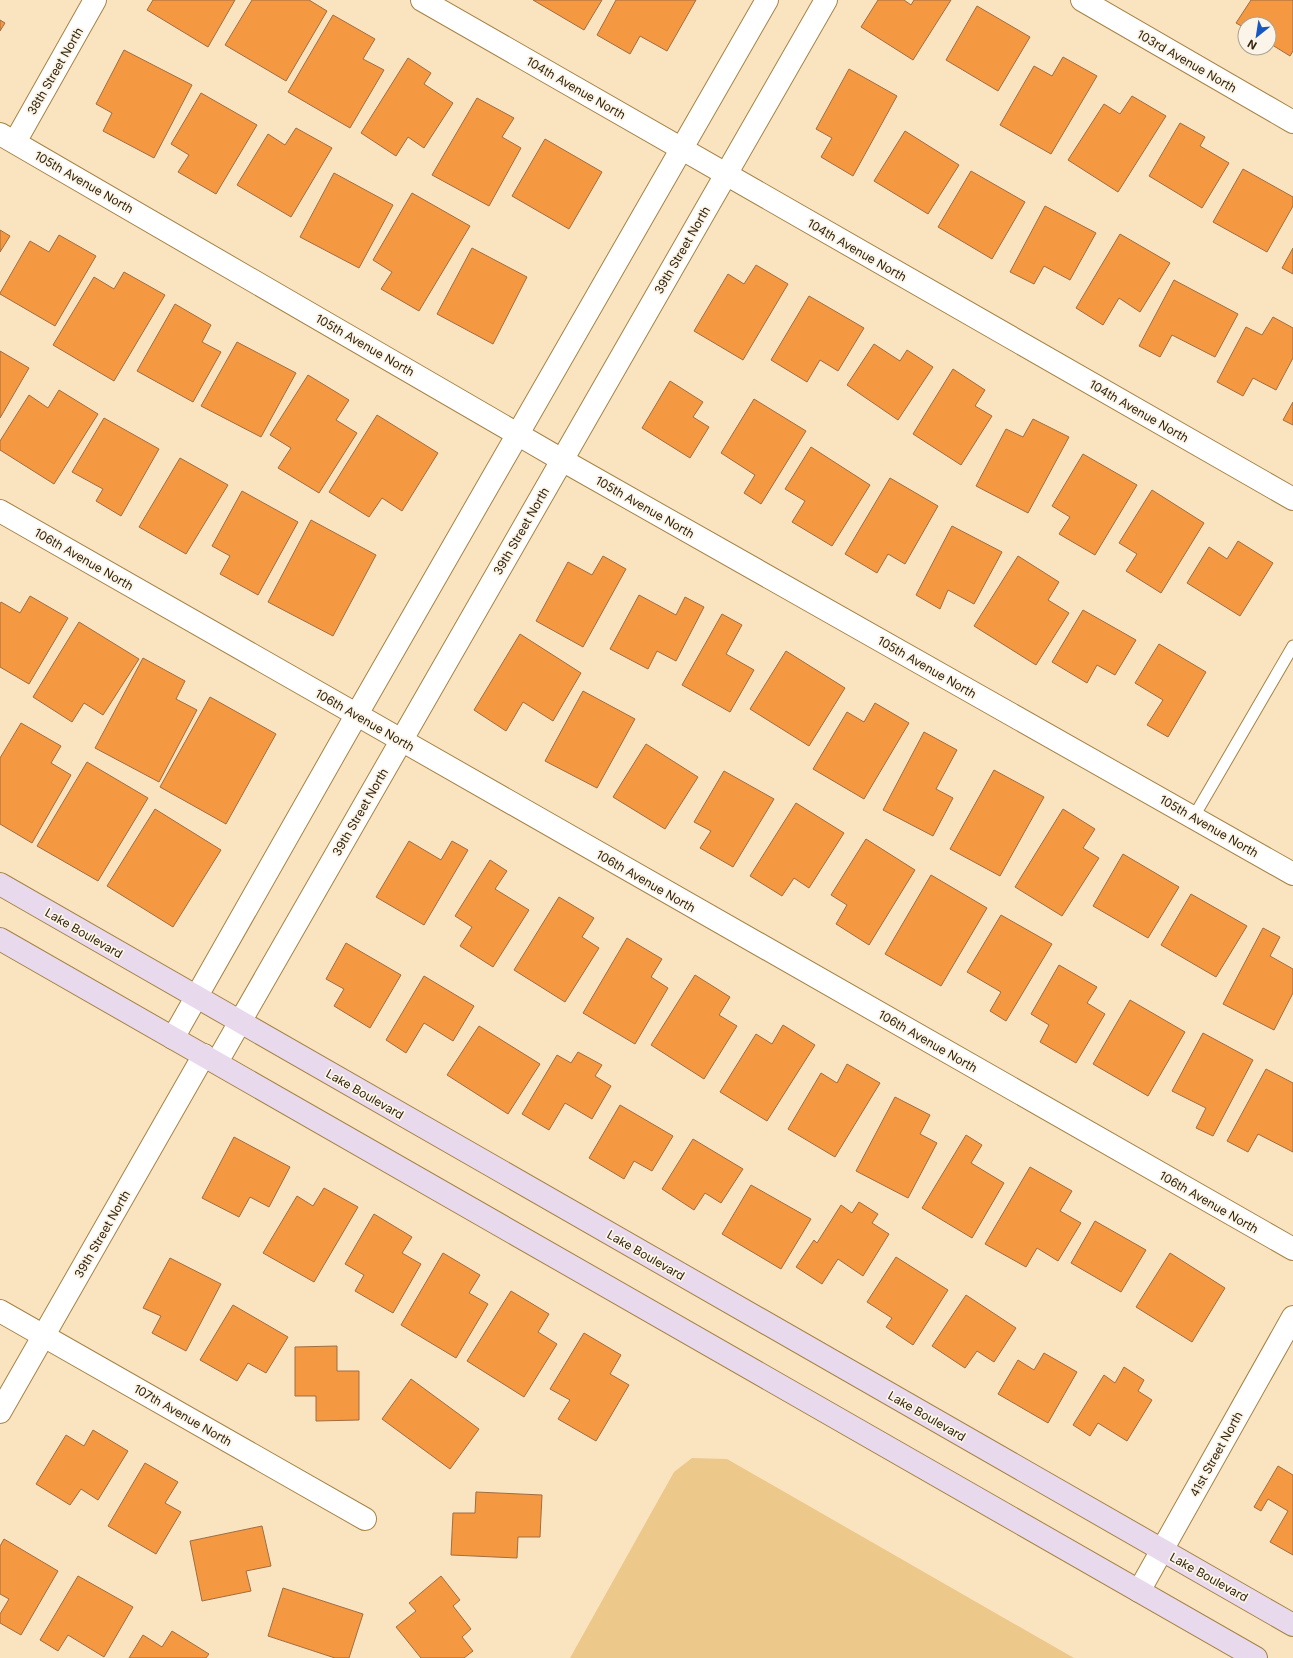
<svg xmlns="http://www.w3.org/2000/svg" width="1293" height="1658" font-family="Inter,sans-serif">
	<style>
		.green { fill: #ecc88a }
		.building { fill: #f49842; stroke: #a16d41 }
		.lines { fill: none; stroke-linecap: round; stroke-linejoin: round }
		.lane-casing { stroke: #a58346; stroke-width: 13 }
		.street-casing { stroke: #a58346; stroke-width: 24 }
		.secondary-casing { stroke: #a58346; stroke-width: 24 }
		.lane { stroke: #fff; stroke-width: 11 }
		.street { stroke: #fff; stroke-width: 22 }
		.secondary { stroke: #e8d9ec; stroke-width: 22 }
		.labels { text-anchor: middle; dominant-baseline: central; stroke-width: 3.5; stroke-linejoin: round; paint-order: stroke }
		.street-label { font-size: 12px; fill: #33250b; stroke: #fbf4e8 }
	</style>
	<rect width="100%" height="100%" fill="#fae4c0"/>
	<path class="green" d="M692 1458 727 1459 1074 1658H570L674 1472Z"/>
	<g class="building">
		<path d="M153 0H235L208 47 147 10Z"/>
		<path d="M252 0H309L327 11 286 81 225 45Z"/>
		<path d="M533 0H602L584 30Z"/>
		<path d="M616 0H696L667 51 640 36 630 54 597 35Z"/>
		<path d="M878 0H904L911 5 914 0H951L913 60 861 27Z"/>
		<path d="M1251 0H1293V51L1290 56 1269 43V24H1245V28L1236 23Z"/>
		<path d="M977 6 1030 37 998 91 946 60Z"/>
		<path d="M333 15 375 39 363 59 384 70 350 128 288 92Z"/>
		<path d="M0 20 5 23 0 31Z"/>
		<path d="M124 50 192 85 154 158 103 131 112 113 96 104Z"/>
		<path d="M1063 57 1097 76 1051 154 1000 125 1034 66 1052 76Z"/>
		<path d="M408 58 431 73 424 84 453 103 424 148 408 137 396 156 361 133Z"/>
		<path d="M849 69 897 96 853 176 821 157 832 138 816 129Z"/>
		<path d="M201 93 257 125 216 194 178 172 189 155 171 144Z"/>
		<path d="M1132 96 1166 116 1118 192 1068 160 1104 104 1120 114Z"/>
		<path d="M477 98 514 118 502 137 521 148 489 206 432 175Z"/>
		<path d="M1180 123 1205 137 1200 146 1229 163 1202 208 1149 176Z"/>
		<path d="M296 128 332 148 291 217 237 185 268 134 285 145Z"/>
		<path d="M905 131 959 165 928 214 874 181Z"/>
		<path d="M545 139 602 172 569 229 512 196Z"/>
		<path d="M1243 169 1293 197V206L1267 252 1213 222Z"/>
		<path d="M971 171 1025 202 992 259 938 227Z"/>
		<path d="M334 173 393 205 359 268 300 237Z"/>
		<path d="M412 193 470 226 419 311 381 289 392 272 373 260Z"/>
		<path d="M1045 206 1096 233 1070 280 1044 266 1034 284 1010 272Z"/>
		<path d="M0 230 10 236 0 252Z"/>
		<path d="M1120 234 1170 263 1140 312 1119 298 1103 325 1076 308Z"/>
		<path d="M59 235 96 256 55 326 0 294V293L30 241 49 252Z"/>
		<path d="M472 248 527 277 493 344 437 314Z"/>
		<path d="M1293 248V274L1282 268Z"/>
		<path d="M756 265 788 284 743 360 694 331 728 274 744 284Z"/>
		<path d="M124 272 165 295 114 381 53 345 94 277 114 289Z"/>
		<path d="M1174 280 1238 314 1215 357 1172 335 1160 357 1139 346Z"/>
		<path d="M809 296 864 328 838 371 820 360 807 382 771 360Z"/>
		<path d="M175 304 211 325 202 342 221 352 193 402 137 371Z"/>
		<path d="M1273 317 1293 328V358L1276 390 1253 378 1243 396 1217 382 1246 327 1262 335Z"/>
		<path d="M237 342 296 373 261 437 201 406Z"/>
		<path d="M874 344 900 361 907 350 933 367 898 420 847 385Z"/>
		<path d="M0 351 29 368 0 418Z"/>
		<path d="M953 369 985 390 975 406 992 416 961 465 913 434Z"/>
		<path d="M308 375 349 400 336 420 357 433 319 493 278 468 291 448 270 435Z"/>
		<path d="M670 381 703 402 693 417 709 427 690 458 642 428Z"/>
		<path d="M59 390 98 414 54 484 0 450V441L29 395 48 408Z"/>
		<path d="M754 399 806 431 761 504 744 493 755 475 721 453Z"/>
		<path d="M1293 402V425L1283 420Z"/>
		<path d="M377 415 438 453 402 511 382 498 369 517 329 492Z"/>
		<path d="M104 418 159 449 121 516 96 501 103 489 72 472Z"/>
		<path d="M1033 419 1069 437 1028 513 976 486 1006 429 1023 437Z"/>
		<path d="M811 447 870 485 832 546 792 522 805 501 785 489Z"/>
		<path d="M1083 454 1137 485 1095 555 1059 534 1070 517 1052 506Z"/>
		<path d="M180 458 228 485 186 554 139 527Z"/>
		<path d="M890 478 938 506 905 564 888 554 877 573 845 554Z"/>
		<path d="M1152 490 1204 523 1161 593 1126 571 1137 554 1119 543Z"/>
		<path d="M242 491 298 522 258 595 220 574 230 556 212 546Z"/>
		<path d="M311 520 376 555 333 636 268 602Z"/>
		<path d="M952 526 1002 552 974 604 948 590 940 609 916 595Z"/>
		<path d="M1238 541 1273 563 1240 616 1187 583 1209 547 1227 559Z"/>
		<path d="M603 556 626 569 583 647 536 621 568 562 592 575Z"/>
		<path d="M1018 556 1059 582 1048 600 1069 613 1036 665 974 626Z"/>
		<path d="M639 595 676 615 685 597 704 607 676 661 657 651 648 669 610 649Z"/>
		<path d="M30 596 68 618 29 684 0 667V604L1 602 20 613Z"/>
		<path d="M1083 610 1136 640 1115 675 1097 665 1087 683 1052 662Z"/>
		<path d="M722 614 742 625 726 654 754 670 730 712 682 685Z"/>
		<path d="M79 622 139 659 103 715 84 703 72 722 33 697Z"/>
		<path d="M520 634 581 673 553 721 523 702 506 731 474 710Z"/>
		<path d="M1159 644 1206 672 1168 737 1147 725 1163 700 1135 683Z"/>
		<path d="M786 651 845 688 809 746 750 709Z"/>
		<path d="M143 658 185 681 176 699 197 710 159 782 95 748Z"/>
		<path d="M583 691 635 719 597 788 545 761Z"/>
		<path d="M210 697 276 734 226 824 160 787Z"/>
		<path d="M875 703 909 723 864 799 813 769 847 712 864 722Z"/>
		<path d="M21 723 61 746 51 763 71 775 32 843 0 824V758Z"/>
		<path d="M924 732 957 750 936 789 953 798 933 836 883 810Z"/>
		<path d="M646 744 698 777 665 829 613 797Z"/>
		<path d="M87 762 148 798 98 881 37 846Z"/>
		<path d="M994 770 1044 797 1000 876 950 849Z"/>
		<path d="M724 771 774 799 733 867 700 848 711 831 694 822Z"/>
		<path d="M796 803 844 833 809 888 794 878 782 896 750 876Z"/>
		<path d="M155 809 221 850 173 927 107 886Z"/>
		<path d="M1063 809 1095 829 1083 848 1099 858 1062 916 1015 887Z"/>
		<path d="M866 839 915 870 869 945 836 924 847 905 831 895Z"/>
		<path d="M409 841 441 860 452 841 468 850 424 925 376 897Z"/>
		<path d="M1123 854 1179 887 1148 938 1093 906Z"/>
		<path d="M490 860 507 871 495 889 529 910 493 967 460 946 472 927 455 916Z"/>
		<path d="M931 875 987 908 941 986 885 954Z"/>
		<path d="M1191 894 1247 926 1216 977 1161 945Z"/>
		<path d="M559 897 594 918 582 937 599 948 565 1002 514 970Z"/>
		<path d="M1001 915 1052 944 1006 1021 990 1011 1001 992 967 972Z"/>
		<path d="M1263 928 1280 937 1270 956 1293 969V993L1274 1030 1223 1004Z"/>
		<path d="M627 938 662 959 651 977 668 988 635 1044 583 1013Z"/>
		<path d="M346 943 401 975 370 1028 334 1006 344 989 326 979Z"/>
		<path d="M1059 965 1097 987 1087 1003 1105 1014 1076 1063 1040 1042 1049 1025 1031 1014Z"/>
		<path d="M695 975 730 997 719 1015 737 1026 704 1079 651 1045Z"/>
		<path d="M424 976 474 1006 453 1041 424 1023 406 1053 386 1040Z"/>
		<path d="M1130 1000 1185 1032 1148 1096 1093 1064Z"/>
		<path d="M783 1025 815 1045 767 1121 720 1092 756 1034 772 1044Z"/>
		<path d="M479 1026 540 1064 508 1114 447 1075Z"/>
		<path d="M1203 1033 1253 1060 1213 1136 1196 1128 1206 1108 1172 1091Z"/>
		<path d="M578 1052 602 1065 595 1076 611 1086 592 1119 565 1103 549 1130 522 1114 557 1055 571 1063Z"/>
		<path d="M847 1064 880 1083 835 1157 788 1129 821 1073 837 1083Z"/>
		<path d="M1266 1069 1293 1083V1152L1258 1134 1248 1152 1227 1141Z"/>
		<path d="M895 1097 930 1115 920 1134 937 1143 908 1198 856 1171Z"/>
		<path d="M620 1105 673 1136 652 1171 634 1161 624 1179 589 1158Z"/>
		<path d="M966 1135 982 1145 971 1163 1004 1183 972 1238 922 1208Z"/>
		<path d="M234 1137 290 1167 269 1207 250 1197 239 1217 202 1198Z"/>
		<path d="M693 1139 743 1169 721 1203 705 1193 694 1210 662 1189Z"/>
		<path d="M1030 1167 1072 1191 1060 1211 1081 1223 1058 1261 1037 1248 1026 1267 985 1244Z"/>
		<path d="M751 1185 811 1219 781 1269 722 1234Z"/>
		<path d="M324 1188 358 1207 314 1282 263 1253 297 1196 313 1206Z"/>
		<path d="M859 1202 878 1214 872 1223 889 1234 863 1276 838 1259 822 1284 796 1267 814 1240 817 1243 841 1205 852 1213Z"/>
		<path d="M374 1214 412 1237 402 1253 421 1264 393 1313 355 1291 364 1275 345 1264Z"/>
		<path d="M1095 1221 1146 1250 1121 1292 1071 1263Z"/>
		<path d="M443 1253 480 1275 469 1293 488 1304 456 1358 401 1325Z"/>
		<path d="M1170 1253 1225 1288 1192 1342 1136 1307Z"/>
		<path d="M896 1257 948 1290 913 1345 886 1327 892 1318 867 1302Z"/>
		<path d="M170 1258 221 1284 186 1351 152 1333 161 1316 143 1308Z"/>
		<path d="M511 1291 549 1314 538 1332 557 1344 524 1397 467 1361Z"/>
		<path d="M966 1295 1016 1328 994 1362 977 1351 965 1368 932 1346Z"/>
		<path d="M233 1305 288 1337 266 1373 248 1363 237 1381 200 1360Z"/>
		<path d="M584 1333 621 1355 610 1374 629 1385 596 1441 558 1419 570 1400 550 1389Z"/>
		<path d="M337 1346V1371H359V1420L316 1421V1396H295V1347Z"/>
		<path d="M1044 1353 1077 1372 1048 1423 998 1394 1018 1360 1034 1370Z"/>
		<path d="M1124 1367 1144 1380 1138 1391 1152 1400 1127 1441 1098 1423 1090 1436 1073 1425 1104 1375 1115 1383Z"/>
		<path d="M411 1379 479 1429 450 1469 382 1419Z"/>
		<path d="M93 1430 128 1451 98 1500 81 1489 70 1505 36 1484 66 1435 84 1446Z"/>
		<path d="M145 1463 178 1482 165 1503 181 1512 156 1554 108 1526Z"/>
		<path d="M1278 1466 1293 1475V1555L1270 1542 1288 1511 1268 1499 1261 1511 1254 1507Z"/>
		<path d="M476 1492 542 1495 540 1537H518L517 1558 451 1555 453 1513H475Z"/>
		<path d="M262 1526 271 1566 246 1571 251 1591 202 1601 190 1541Z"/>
		<path d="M4 1539 58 1571 21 1635 0 1623V1614L9 1599 0 1594V1546Z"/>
		<path d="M78 1576 133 1607 104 1657 68 1635 58 1651 40 1640Z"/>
		<path d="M441 1576 460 1600 453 1606 471 1629 462 1637 473 1651 464 1658H421L396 1627 416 1611 409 1603Z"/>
		<path d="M283 1588 363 1614 349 1658H335L268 1636Z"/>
		<path d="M172 1631 209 1654 206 1658H129L143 1635 162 1647Z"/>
	</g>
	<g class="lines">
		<defs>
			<path id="lane" d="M1193 818 1293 646"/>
			<g id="street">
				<path d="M422 0 1293 499"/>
				<path d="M1082 0 1293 122"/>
				<path d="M0 134 562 460 1293 874"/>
				<path d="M15 142 95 0"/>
				<path d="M0 511 1293 1249"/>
				<path d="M173 1038 357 714 767 0"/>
				<path d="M217 1062 826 0"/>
				<path d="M0 1311 365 1519"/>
				<path d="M0 1412 204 1055"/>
				<path d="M1139 1591 1293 1317"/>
			</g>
			<g id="secondary">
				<path d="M0 884 1293 1625"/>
				<path d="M0 939 1256 1658"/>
			</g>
		</defs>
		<use href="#lane" class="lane-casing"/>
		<use href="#street" class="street-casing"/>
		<use href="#secondary" class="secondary-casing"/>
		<use href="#lane" class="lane"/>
		<use href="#street" class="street"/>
		<use href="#secondary" class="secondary"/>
	</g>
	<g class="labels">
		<g class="street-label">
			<text transform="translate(1187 61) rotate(30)">103rd Avenue North</text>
			<text transform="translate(55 71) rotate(-60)">38th Street North</text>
			<text transform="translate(576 88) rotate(30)">104th Avenue North</text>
			<text transform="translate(84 182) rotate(30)">105th Avenue North</text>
			<text transform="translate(682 250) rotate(-60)">39th Street North</text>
			<text transform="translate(857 250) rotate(30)">104th Avenue North</text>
			<text transform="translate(365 345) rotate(30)">105th Avenue North</text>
			<text transform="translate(1139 411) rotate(30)">104th Avenue North</text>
			<text transform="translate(645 507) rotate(30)">105th Avenue North</text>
			<text transform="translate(521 531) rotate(-60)">39th Street North</text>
			<text transform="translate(84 559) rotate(30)">106th Avenue North</text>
			<text transform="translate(927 667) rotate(30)">105th Avenue North</text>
			<text transform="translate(365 720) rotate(30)">106th Avenue North</text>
			<text transform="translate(360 812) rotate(-60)">39th Street North</text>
			<text transform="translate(1209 826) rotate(30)">105th Avenue North</text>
			<text transform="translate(646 881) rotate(30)">106th Avenue North</text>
			<text transform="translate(84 933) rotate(30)">Lake Boulevard</text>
			<text transform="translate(928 1041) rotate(30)">106th Avenue North</text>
			<text transform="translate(365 1094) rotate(30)">Lake Boulevard</text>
			<text transform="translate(1209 1202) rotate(30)">106th Avenue North</text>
			<text transform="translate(102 1234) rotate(-60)">39th Street North</text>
			<text transform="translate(646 1255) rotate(30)">Lake Boulevard</text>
			<text transform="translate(183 1415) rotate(30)">107th Avenue North</text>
			<text transform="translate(927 1416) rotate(30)">Lake Boulevard</text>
			<text transform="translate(1216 1454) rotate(-61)">41st Street North</text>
			<text transform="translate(1209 1577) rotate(29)">Lake Boulevard</text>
		</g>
	</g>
	<g transform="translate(1257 36) rotate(210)"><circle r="19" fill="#fbf4e8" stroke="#aba190"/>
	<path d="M0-3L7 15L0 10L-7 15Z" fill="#1657c2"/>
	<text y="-6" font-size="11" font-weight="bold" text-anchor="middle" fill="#33250b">N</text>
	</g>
</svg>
